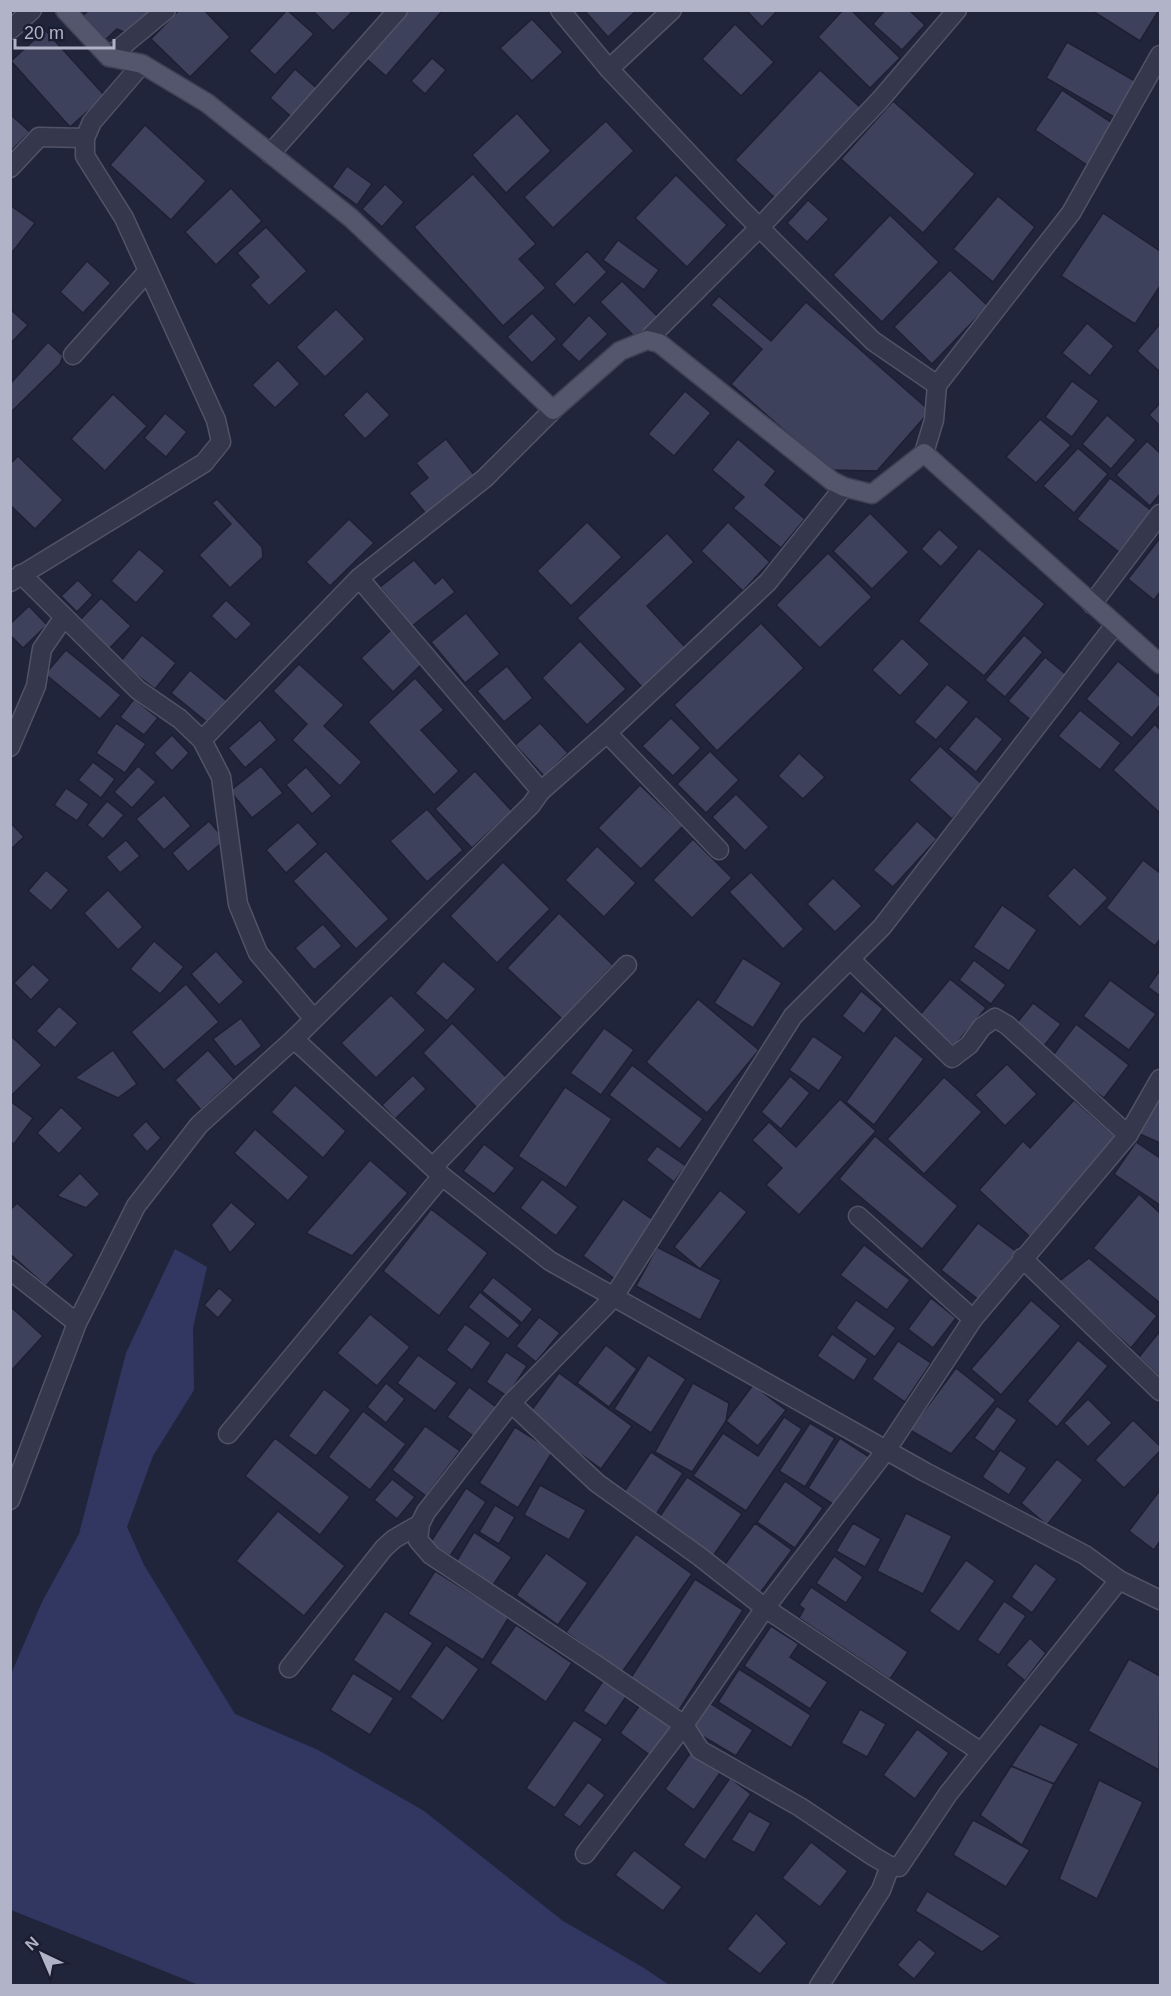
<svg xmlns="http://www.w3.org/2000/svg" width="1171" height="1996" font-family="Arial,sans-serif">
	<style>
		.water { fill: #313760 }
		.building { fill: #3d415c; stroke: #1d1f33; stroke-width: 1.5 }
		.lines { fill: none; stroke-linecap: round; stroke-linejoin: round }
		.minor-casing { stroke: #515367; stroke-width: 21 }
		.major-casing { stroke: #3f4155; stroke-width: 21 }
		.minor { stroke: #35384c; stroke-width: 18 }
		.major { stroke: #53566c; stroke-width: 18 }
	</style>
	<rect width="100%" height="100%" fill="#21253c"/>
	<path class="water" d="M175 1249 207 1267 193 1328 194 1390 153 1456 127 1527 144 1565 235 1714 318 1750 424 1811 563 1921 644 1968 669 1985H199L11 1910V1674L42 1602 79 1534 126 1353Z"/>
	<g class="building">
		<path d="M89 10H147L151 15 128 34 117 29 102 43 80 18Z"/>
		<path d="M179 10H204L230 37 190 77 151 39Z"/>
		<path d="M287 10 314 34 275 75 249 51Z"/>
		<path d="M312 10H354L333 31Z"/>
		<path d="M404 10H443L386 76 363 56Z"/>
		<path d="M584 10H637L608 37Z"/>
		<path d="M746 10H778L762 27Z"/>
		<path d="M843 10H851L900 58 870 88 818 37Z"/>
		<path d="M885 10H909L925 25 902 50 873 24Z"/>
		<path d="M1091 10H1159L1140 41Z"/>
		<path d="M532 19 563 52 532 81 500 48Z"/>
		<path d="M735 24 774 62 741 96 702 59Z"/>
		<path d="M45 30 105 96 70 127 11 61Z"/>
		<path d="M1067 42 1135 81 1114 117 1046 78Z"/>
		<path d="M432 58 446 70 425 94 411 81Z"/>
		<path d="M295 69 320 91 295 120 270 98Z"/>
		<path d="M820 70 863 110 777 200 735 160Z"/>
		<path d="M1062 90 1117 126 1090 167 1035 130Z"/>
		<path d="M893 101 975 174 923 233 841 159Z"/>
		<path d="M517 113 551 151 506 193 472 155Z"/>
		<path d="M10 114 30 132 10 152Z"/>
		<path d="M606 121 634 151 553 228 524 197Z"/>
		<path d="M145 125 206 181 171 220 110 165Z"/>
		<path d="M347 166 372 184 357 205 332 187Z"/>
		<path d="M473 174 536 244 519 259 546 288 503 326 414 227Z"/>
		<path d="M676 175 727 225 687 267 635 218Z"/>
		<path d="M385 184 404 202 382 227 362 209Z"/>
		<path d="M231 188 262 221 216 265 185 232Z"/>
		<path d="M998 196 1035 227 993 282 953 249Z"/>
		<path d="M808 200 829 219 807 242 787 223Z"/>
		<path d="M10 205 35 223 10 255Z"/>
		<path d="M1103 213 1160 251V286L1135 324 1061 276Z"/>
		<path d="M890 215 939 262 882 322 833 275Z"/>
		<path d="M266 227 307 271 269 306 250 285 259 277 237 253Z"/>
		<path d="M618 240 659 270 644 290 603 260Z"/>
		<path d="M587 251 607 272 574 305 554 284Z"/>
		<path d="M87 261 111 283 83 313 60 292Z"/>
		<path d="M950 270 988 306 932 364 894 327Z"/>
		<path d="M622 281 658 317 636 338 600 302Z"/>
		<path d="M719 296 771 341 806 302 930 411 877 471 830 470 731 384 762 349 711 305Z"/>
		<path d="M10 309 28 325 10 344Z"/>
		<path d="M336 309 365 339 325 377 296 347Z"/>
		<path d="M532 313 557 339 532 363 507 337Z"/>
		<path d="M589 315 608 334 579 362 561 345Z"/>
		<path d="M1087 323 1114 346 1090 376 1062 353Z"/>
		<path d="M1160 324V372L1137 351Z"/>
		<path d="M48 342 63 356 60 364 10 413V384Z"/>
		<path d="M278 360 300 384 275 408 252 385Z"/>
		<path d="M1072 381 1099 401 1072 437 1045 417Z"/>
		<path d="M367 391 390 415 365 439 343 415Z"/>
		<path d="M685 391 711 413 674 456 648 434Z"/>
		<path d="M113 394 147 426 105 471 71 439Z"/>
		<path d="M1160 403V426L1149 415Z"/>
		<path d="M165 413 187 432 166 457 144 438Z"/>
		<path d="M1107 415 1136 440 1111 469 1082 444Z"/>
		<path d="M1040 419 1071 445 1036 483 1006 457Z"/>
		<path d="M446 439 475 476 427 515 409 493 428 478 416 463Z"/>
		<path d="M738 439 776 471 765 485 805 519 781 548 733 508 744 497 712 470Z"/>
		<path d="M1147 441 1160 453V494L1150 506 1116 475Z"/>
		<path d="M1078 448 1108 474 1074 513 1043 486Z"/>
		<path d="M18 456 63 500 35 529 10 505V464Z"/>
		<path d="M1110 478 1152 511 1119 552 1077 519Z"/>
		<path d="M217 499 262 547 263 557 230 588 199 555 231 524 212 503Z"/>
		<path d="M870 513 909 552 872 589 833 551Z"/>
		<path d="M349 519 374 543 330 586 306 562Z"/>
		<path d="M587 522 622 557 571 606 537 571Z"/>
		<path d="M728 522 770 562 743 591 701 551Z"/>
		<path d="M939 529 959 547 941 567 921 549Z"/>
		<path d="M667 533 694 562 647 606 685 647 642 687 577 618Z"/>
		<path d="M1160 538V592L1154 600 1128 579Z"/>
		<path d="M979 548 1045 604 984 676 918 621Z"/>
		<path d="M139 549 165 571 136 603 111 581Z"/>
		<path d="M828 553 872 597 820 648 776 605Z"/>
		<path d="M414 560 435 584 443 577 455 592 412 626 380 587Z"/>
		<path d="M78 580 93 595 77 612 61 596Z"/>
		<path d="M101 598 131 626 108 650 78 622Z"/>
		<path d="M226 600 252 624 236 640 211 616Z"/>
		<path d="M29 606 47 625 23 648 10 635V624Z"/>
		<path d="M466 613 500 654 465 683 431 642Z"/>
		<path d="M761 623 804 668 717 751 674 705Z"/>
		<path d="M392 629 423 663 393 692 361 658Z"/>
		<path d="M142 635 176 663 155 689 120 662Z"/>
		<path d="M1024 635 1043 652 1005 697 985 680Z"/>
		<path d="M902 638 930 664 900 696 872 670Z"/>
		<path d="M580 641 626 689 587 725 542 678Z"/>
		<path d="M66 650 121 695 100 719 45 674Z"/>
		<path d="M1045 657 1069 677 1032 721 1008 701Z"/>
		<path d="M1118 661 1160 697V705L1132 738 1086 699Z"/>
		<path d="M299 664 344 705 324 726 362 762 340 786 292 740 307 724 273 691Z"/>
		<path d="M507 666 533 698 504 722 477 691Z"/>
		<path d="M190 670 227 701 208 723 171 693Z"/>
		<path d="M415 678 444 710 421 730 459 771 434 795 368 722Z"/>
		<path d="M947 684 969 702 936 740 914 722Z"/>
		<path d="M134 699 158 718 144 735 120 717Z"/>
		<path d="M1080 710 1121 743 1100 770 1058 736Z"/>
		<path d="M976 716 1003 739 976 772 948 749Z"/>
		<path d="M671 718 701 748 673 776 642 746Z"/>
		<path d="M260 720 277 740 245 768 228 748Z"/>
		<path d="M116 723 146 744 125 773 96 753Z"/>
		<path d="M540 723 568 753 544 776 515 745Z"/>
		<path d="M1155 724 1160 730V813L1113 770Z"/>
		<path d="M172 735 189 753 172 771 154 753Z"/>
		<path d="M940 746 983 785 952 819 909 780Z"/>
		<path d="M710 751 739 780 706 813 677 784Z"/>
		<path d="M799 753 825 777 803 799 778 776Z"/>
		<path d="M93 762 115 779 101 798 78 780Z"/>
		<path d="M138 766 156 782 132 808 114 792Z"/>
		<path d="M261 766 283 793 252 818 230 791Z"/>
		<path d="M306 767 332 796 312 814 286 785Z"/>
		<path d="M475 771 512 811 472 848 435 809Z"/>
		<path d="M640 785 683 826 641 869 598 828Z"/>
		<path d="M66 788 89 804 77 821 54 805Z"/>
		<path d="M736 794 769 827 745 851 712 817Z"/>
		<path d="M164 795 191 826 164 850 136 819Z"/>
		<path d="M107 801 124 815 103 839 87 825Z"/>
		<path d="M427 809 463 850 427 882 390 841Z"/>
		<path d="M209 821 225 840 188 872 172 853Z"/>
		<path d="M917 821 937 839 893 887 873 870Z"/>
		<path d="M10 822 24 837 10 850Z"/>
		<path d="M298 822 318 844 286 873 266 850Z"/>
		<path d="M693 839 732 878 692 918 653 880Z"/>
		<path d="M126 840 140 856 120 873 106 857Z"/>
		<path d="M597 846 636 883 604 917 565 880Z"/>
		<path d="M326 851 389 919 356 949 293 881Z"/>
		<path d="M1143 860 1160 873V939L1155 946 1106 908Z"/>
		<path d="M503 862 550 909 497 963 450 916Z"/>
		<path d="M1074 867 1108 898 1080 927 1047 896Z"/>
		<path d="M46 870 69 890 51 911 28 891Z"/>
		<path d="M751 872 804 929 783 949 729 892Z"/>
		<path d="M833 878 862 906 835 932 807 904Z"/>
		<path d="M108 890 143 927 118 950 84 913Z"/>
		<path d="M1002 905 1037 930 1009 971 973 947Z"/>
		<path d="M559 913 613 965 562 1019 507 968Z"/>
		<path d="M323 924 342 946 314 970 295 948Z"/>
		<path d="M154 941 184 967 160 994 130 969Z"/>
		<path d="M216 951 244 982 219 1005 191 974Z"/>
		<path d="M743 958 782 983 753 1028 714 1003Z"/>
		<path d="M974 960 1006 985 991 1004 959 980Z"/>
		<path d="M443 961 476 989 447 1021 415 993Z"/>
		<path d="M33 964 50 980 31 1000 14 983Z"/>
		<path d="M1160 970V996L1148 987Z"/>
		<path d="M950 979 986 1008 954 1046 919 1016Z"/>
		<path d="M1110 980 1156 1014 1129 1050 1083 1016Z"/>
		<path d="M186 984 219 1022 164 1070 131 1032Z"/>
		<path d="M861 991 883 1009 864 1034 842 1016Z"/>
		<path d="M391 995 426 1030 376 1078 341 1043Z"/>
		<path d="M698 999 759 1050 707 1113 646 1062Z"/>
		<path d="M1033 1003 1061 1024 1044 1046 1016 1024Z"/>
		<path d="M59 1006 78 1023 55 1048 36 1031Z"/>
		<path d="M241 1018 262 1046 235 1067 213 1039Z"/>
		<path d="M452 1023 509 1080 479 1110 423 1053Z"/>
		<path d="M1076 1024 1129 1065 1104 1098 1051 1058Z"/>
		<path d="M604 1028 634 1050 601 1095 570 1073Z"/>
		<path d="M10 1035 42 1065 10 1097Z"/>
		<path d="M895 1035 924 1059 874 1125 846 1102Z"/>
		<path d="M813 1036 843 1057 819 1091 789 1070Z"/>
		<path d="M113 1050 137 1084 118 1098 75 1078Z"/>
		<path d="M208 1050 234 1079 201 1110 175 1080Z"/>
		<path d="M1007 1064 1037 1094 1005 1126 975 1095Z"/>
		<path d="M632 1065 703 1119 680 1149 609 1095Z"/>
		<path d="M413 1075 426 1089 395 1119 382 1105Z"/>
		<path d="M790 1076 810 1093 781 1129 761 1112Z"/>
		<path d="M944 1077 982 1112 924 1174 887 1139Z"/>
		<path d="M295 1085 346 1131 323 1158 271 1112Z"/>
		<path d="M565 1087 612 1119 566 1188 518 1156Z"/>
		<path d="M1160 1090V1143L1133 1131Z"/>
		<path d="M840 1099 876 1131 799 1215 766 1185 782 1168 752 1140 769 1122 796 1147Z"/>
		<path d="M1074 1100 1118 1139 1030 1237 979 1190 1023 1141 1030 1148Z"/>
		<path d="M10 1101 33 1118 14 1144 10 1142Z"/>
		<path d="M61 1107 83 1128 59 1154 37 1133Z"/>
		<path d="M146 1121 161 1138 147 1152 132 1135Z"/>
		<path d="M255 1129 309 1177 288 1201 234 1153Z"/>
		<path d="M875 1136 958 1206 922 1249 839 1179Z"/>
		<path d="M1136 1142 1160 1158V1205L1114 1174Z"/>
		<path d="M484 1144 515 1168 494 1194 463 1171Z"/>
		<path d="M657 1146 686 1166 674 1182 646 1160Z"/>
		<path d="M370 1160 408 1193 352 1256 306 1233Z"/>
		<path d="M80 1173 100 1194 86 1208 57 1196Z"/>
		<path d="M542 1179 578 1207 556 1236 520 1208Z"/>
		<path d="M720 1190 747 1212 700 1269 674 1247Z"/>
		<path d="M1139 1194 1160 1213V1303L1093 1248Z"/>
		<path d="M623 1199 656 1222 615 1279 583 1256Z"/>
		<path d="M231 1202 256 1224 230 1253 211 1225Z"/>
		<path d="M17 1203 74 1255 46 1286 10 1254V1210Z"/>
		<path d="M431 1209 488 1253 439 1316 383 1271Z"/>
		<path d="M978 1223 1017 1252 979 1300 941 1270Z"/>
		<path d="M864 1245 910 1280 887 1310 840 1275Z"/>
		<path d="M657 1247 721 1280 700 1320 636 1286Z"/>
		<path d="M1089 1258 1157 1316 1131 1348 1058 1282Z"/>
		<path d="M493 1277 533 1309 522 1323 482 1291Z"/>
		<path d="M219 1288 233 1300 218 1318 204 1305Z"/>
		<path d="M480 1292 520 1325 508 1339 468 1307Z"/>
		<path d="M931 1298 956 1318 933 1348 908 1329Z"/>
		<path d="M856 1300 896 1328 875 1357 836 1328Z"/>
		<path d="M1031 1300 1061 1326 1001 1395 971 1369Z"/>
		<path d="M10 1306 43 1336 10 1372Z"/>
		<path d="M370 1314 410 1347 377 1386 337 1353Z"/>
		<path d="M539 1317 560 1333 536 1362 516 1346Z"/>
		<path d="M465 1324 491 1343 472 1370 446 1350Z"/>
		<path d="M1160 1331V1377L1139 1357Z"/>
		<path d="M832 1334 868 1359 854 1381 817 1356Z"/>
		<path d="M1078 1340 1108 1366 1057 1427 1027 1401Z"/>
		<path d="M898 1341 931 1363 905 1402 872 1379Z"/>
		<path d="M606 1345 637 1369 609 1407 577 1383Z"/>
		<path d="M506 1352 527 1366 507 1396 486 1382Z"/>
		<path d="M418 1355 457 1383 435 1411 397 1383Z"/>
		<path d="M648 1355 686 1379 651 1433 614 1409Z"/>
		<path d="M956 1368 996 1400 951 1454 910 1430Z"/>
		<path d="M559 1373 632 1426 601 1469 528 1415Z"/>
		<path d="M386 1383 405 1399 386 1423 367 1407Z"/>
		<path d="M693 1383 729 1403 726 1421 692 1472 655 1452Z"/>
		<path d="M753 1385 786 1410 758 1446 726 1421Z"/>
		<path d="M469 1387 499 1409 476 1438 447 1417Z"/>
		<path d="M324 1389 351 1410 316 1456 288 1436Z"/>
		<path d="M1088 1399 1112 1423 1088 1447 1064 1423Z"/>
		<path d="M997 1406 1017 1420 994 1452 974 1438Z"/>
		<path d="M363 1411 406 1444 370 1490 328 1457Z"/>
		<path d="M784 1417 802 1429 746 1511 693 1476 723 1433 758 1456Z"/>
		<path d="M1133 1420 1160 1446V1451L1124 1488 1095 1460Z"/>
		<path d="M810 1423 835 1438 805 1487 779 1471Z"/>
		<path d="M425 1426 460 1451 426 1496 392 1470Z"/>
		<path d="M515 1427 553 1451 518 1508 479 1483Z"/>
		<path d="M275 1438 350 1497 320 1535 245 1476Z"/>
		<path d="M840 1438 871 1458 839 1508 808 1488Z"/>
		<path d="M1000 1450 1027 1468 1009 1495 982 1477Z"/>
		<path d="M651 1452 683 1473 655 1516 622 1495Z"/>
		<path d="M1057 1459 1083 1480 1047 1525 1021 1503Z"/>
		<path d="M687 1477 742 1514 713 1556 658 1519Z"/>
		<path d="M392 1479 415 1497 397 1519 374 1500Z"/>
		<path d="M785 1481 823 1508 795 1548 757 1522Z"/>
		<path d="M540 1485 586 1510 569 1540 524 1515Z"/>
		<path d="M466 1488 486 1502 450 1556 430 1543Z"/>
		<path d="M1160 1490V1541L1154 1550 1129 1531Z"/>
		<path d="M495 1505 515 1517 499 1544 479 1532Z"/>
		<path d="M278 1511 345 1566 304 1616 236 1561Z"/>
		<path d="M906 1513 952 1536 923 1594 877 1571Z"/>
		<path d="M755 1523 792 1550 760 1593 723 1567Z"/>
		<path d="M853 1523 881 1539 865 1567 836 1551Z"/>
		<path d="M474 1532 512 1557 493 1585 456 1562Z"/>
		<path d="M636 1534 692 1574 622 1672 566 1632Z"/>
		<path d="M546 1553 588 1583 558 1625 516 1595Z"/>
		<path d="M834 1556 863 1577 846 1603 816 1583Z"/>
		<path d="M966 1560 995 1581 959 1632 929 1611Z"/>
		<path d="M1035 1563 1057 1579 1032 1613 1011 1597Z"/>
		<path d="M435 1571 509 1617 483 1660 408 1614Z"/>
		<path d="M695 1579 743 1610 679 1710 630 1679Z"/>
		<path d="M811 1587 908 1652 890 1679 799 1618 804 1609 799 1605Z"/>
		<path d="M1004 1601 1026 1616 999 1655 977 1640Z"/>
		<path d="M385 1611 433 1643 400 1692 353 1660Z"/>
		<path d="M516 1625 572 1663 546 1702 490 1663Z"/>
		<path d="M771 1626 799 1644 790 1657 828 1682 810 1709 744 1666Z"/>
		<path d="M1030 1638 1046 1653 1025 1681 1006 1665Z"/>
		<path d="M446 1645 479 1669 443 1721 410 1697Z"/>
		<path d="M1129 1659 1160 1676 1159 1770 1088 1731Z"/>
		<path d="M739 1669 811 1715 791 1748 718 1702Z"/>
		<path d="M353 1673 394 1698 370 1735 330 1710Z"/>
		<path d="M605 1678 628 1694 606 1726 583 1711Z"/>
		<path d="M642 1702 674 1725 651 1756 620 1733Z"/>
		<path d="M710 1703 753 1730 736 1756 692 1730Z"/>
		<path d="M860 1709 886 1724 867 1757 841 1743Z"/>
		<path d="M574 1720 603 1739 555 1808 526 1788Z"/>
		<path d="M1040 1724 1079 1744 1054 1784 1011 1766Z"/>
		<path d="M917 1729 949 1753 915 1799 883 1775Z"/>
		<path d="M691 1752 720 1773 694 1810 665 1789Z"/>
		<path d="M1011 1766 1054 1784 1022 1845 980 1815Z"/>
		<path d="M730 1778 751 1794 705 1860 683 1845Z"/>
		<path d="M1099 1780 1143 1802 1097 1899 1059 1879Z"/>
		<path d="M588 1782 605 1795 580 1827 563 1815Z"/>
		<path d="M749 1811 771 1823 754 1853 731 1840Z"/>
		<path d="M973 1820 1030 1850 1006 1887 953 1855Z"/>
		<path d="M811 1842 848 1871 820 1907 782 1878Z"/>
		<path d="M634 1850 682 1887 663 1911 615 1875Z"/>
		<path d="M927 1891 1001 1936 982 1952 915 1911Z"/>
		<path d="M756 1913 787 1943 760 1974 727 1949Z"/>
		<path d="M919 1939 936 1953 914 1979 897 1965Z"/>
	</g>
	<g class="lines">
		<defs>
			<g id="minor">
				<path d="M560 10 609 69 740 208 873 341 937 385"/>
				<path d="M10 30 32 10"/>
				<path d="M109 57 166 10"/>
				<path d="M609 69 672 10"/>
				<path d="M270 154 398 10"/>
				<path d="M10 168 39 137 85 138"/>
				<path d="M647 340 760 227 880 100 957 10"/>
				<path d="M73 355 148 271"/>
				<path d="M924 453 934 420 937 385 1071 213 1160 55"/>
				<path d="M21 574 138 690 180 719 202 740 221 777 238 904 258 953 313 1018"/>
				<path d="M359 578 541 791"/>
				<path d="M10 582 204 463 221 442 216 420 124 218 85 156V138L92 122 142 64"/>
				<path d="M1092 604 1160 514"/>
				<path d="M1115 625 882 927 793 1016 613 1298 511 1403 426 1512 420 1524 418 1540 431 1555 598 1666 684 1725 700 1750 800 1807 873 1856 890 1866 899 1867 948 1794 1119 1580"/>
				<path d="M607 733 719 850"/>
				<path d="M202 740 359 578 485 478 553 410"/>
				<path d="M10 747 36 686 42 649 64 617"/>
				<path d="M851 960 952 1058 969 1045 982 1027 995 1018 1007 1025 1128 1135"/>
				<path d="M294 1039 442 1176 550 1261 925 1472 1085 1555 1119 1580 1160 1600"/>
				<path d="M433 1167 627 965"/>
				<path d="M858 1216 973 1319"/>
				<path d="M1022 1258 1160 1391"/>
				<path d="M10 1270 77 1323"/>
				<path d="M511 1403 597 1483 699 1556 765 1608 981 1752"/>
				<path d="M228 1434 442 1176"/>
				<path d="M10 1500 77 1323 136 1206 199 1125 294 1039 531 805 541 791 607 733 768 582 844 487"/>
				<path d="M289 1668 384 1548 394 1539 420 1524"/>
				<path d="M585 1854 684 1725 765 1608 887 1449 973 1319 1128 1135 1160 1079"/>
				<path d="M819 1986 881 1890 890 1866"/>
			</g>
			<path id="major" d="M65 10 109 57 142 64 207 103 351 218 553 410 620 351 647 340 659 343 832 481 844 487 872 494 924 453 1160 664"/>
		</defs>
		<use href="#minor" class="minor-casing"/>
		<use href="#major" class="major-casing"/>
		<use href="#minor" class="minor"/>
		<use href="#major" class="major"/>
	</g>
	<rect width="1171" height="1996" fill="none" stroke="#b1b3c8" stroke-width="24"/>
	<g transform="translate(42 1954) rotate(316)" stroke="#1b1d31" stroke-width="4.5" paint-order="stroke">
	<path d="M0-4.5L10 22L0 15L-10 22Z" fill="#b1b3c8"/>
	<text y="-9" font-size="16" font-weight="bold" text-anchor="middle" fill="#b1b3c8">N</text>
	</g>
	<path d="M15 39v9h99v-9" fill="none" stroke="#b1b3c8" stroke-width="3"/>
	<text x="24" y="39" font-size="18" fill="#b1b3c8" stroke="#1b1d31" stroke-width="4.5" paint-order="stroke">20 m</text>
</svg>
